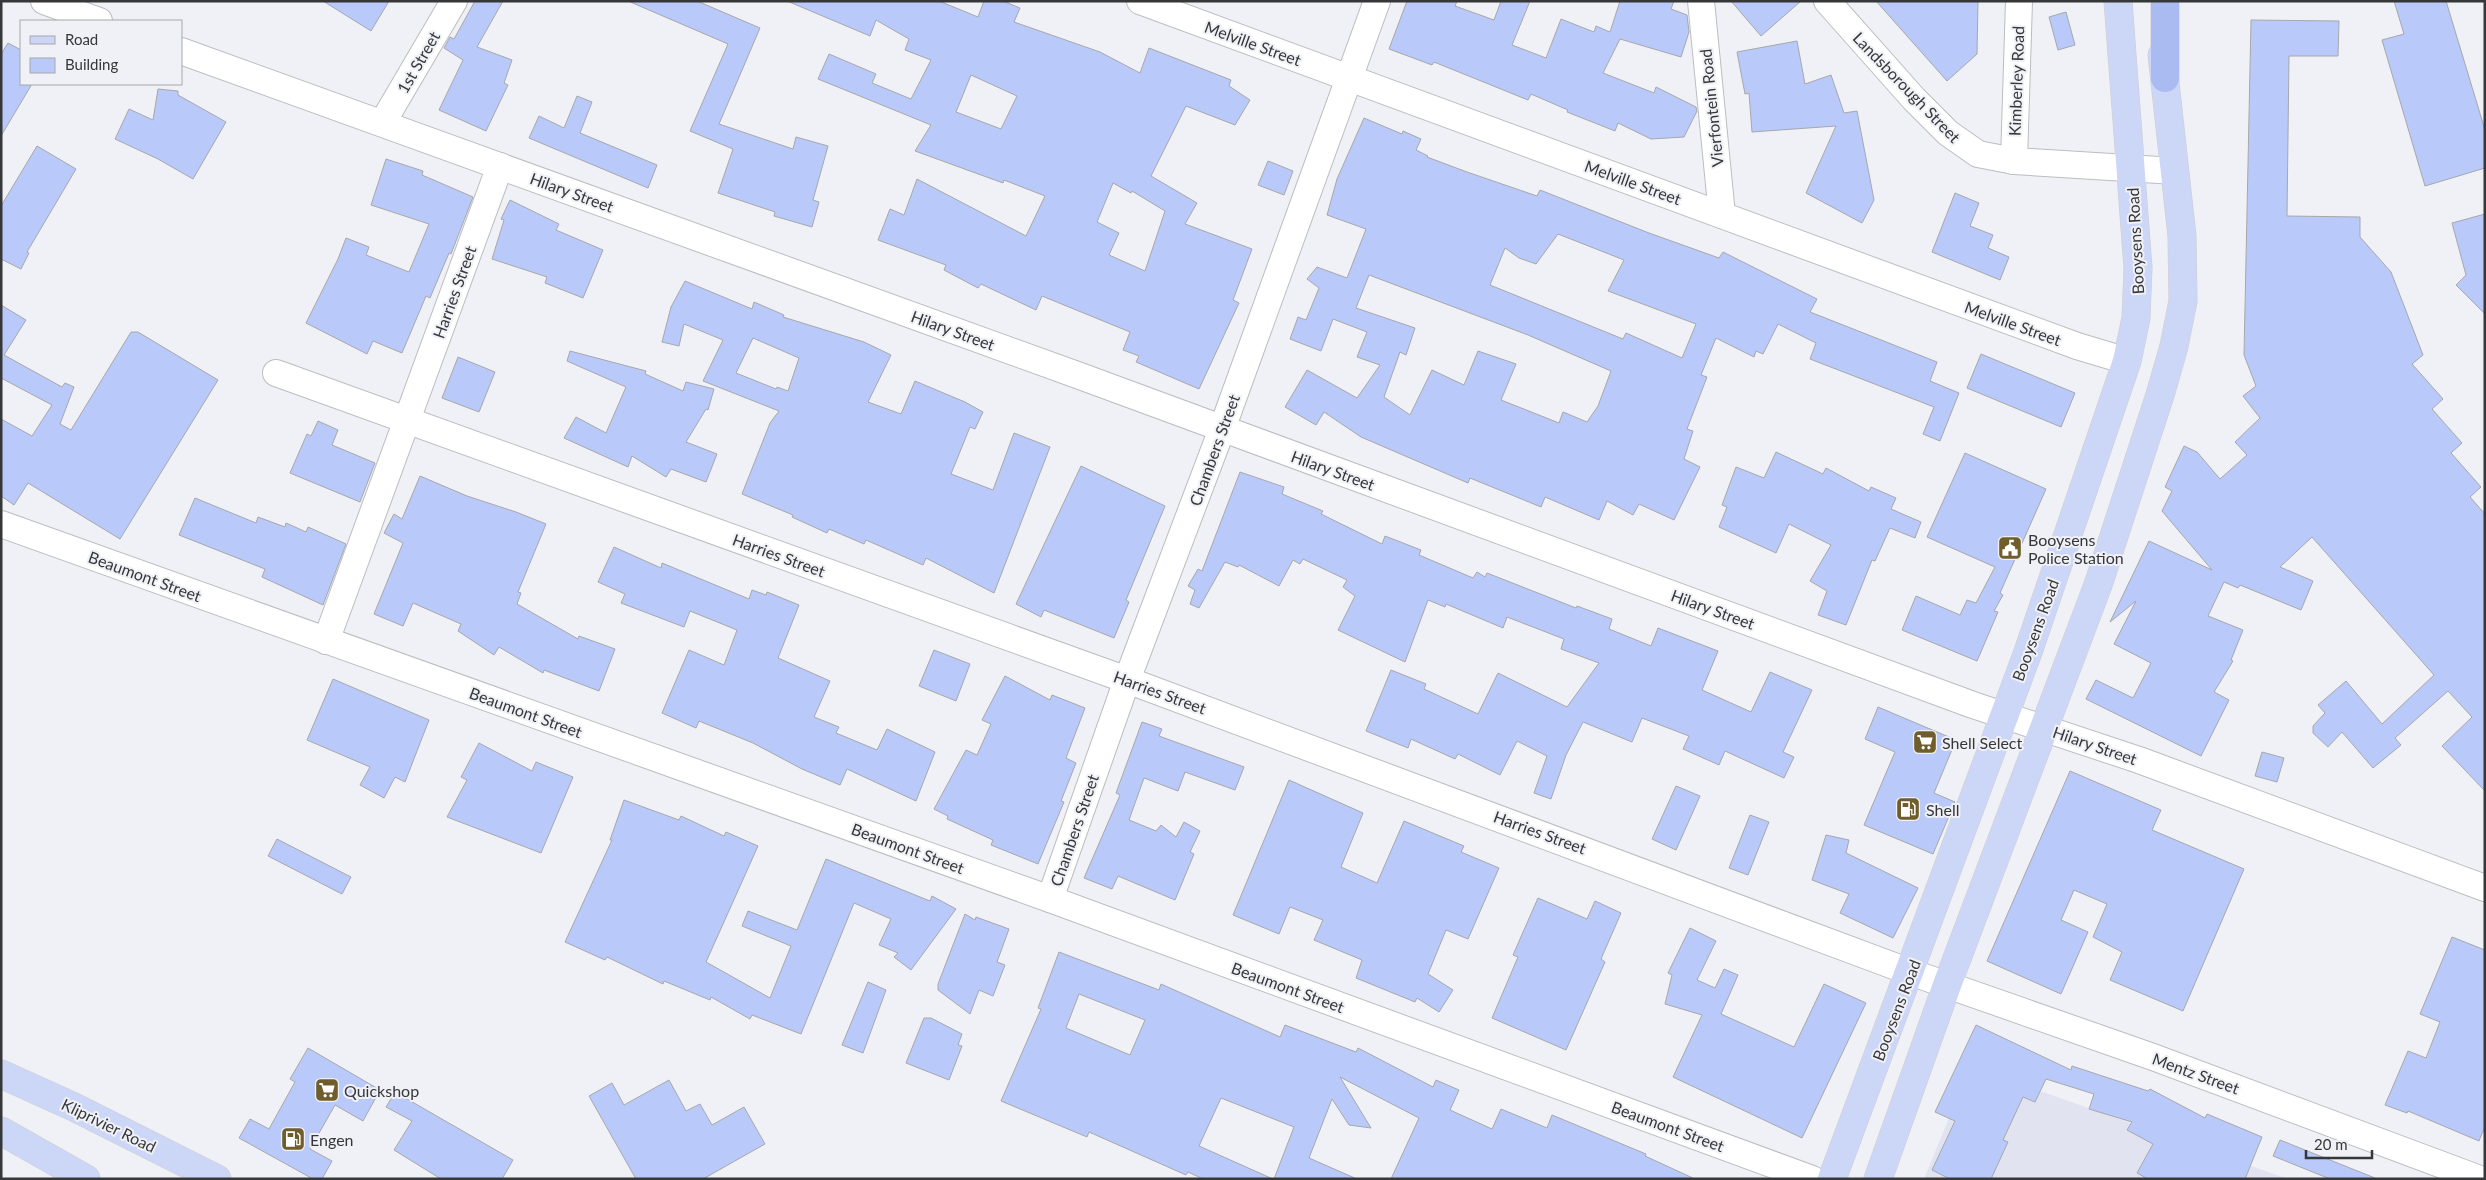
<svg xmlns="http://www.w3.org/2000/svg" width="2486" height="1180" font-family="Lato,sans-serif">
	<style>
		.built { fill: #e1e4f0 }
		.building { fill: #b9c9f9; stroke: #a6a8ab; fill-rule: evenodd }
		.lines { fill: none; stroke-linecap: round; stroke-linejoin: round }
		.street-casing { stroke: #bbbdc1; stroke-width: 28 }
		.primary-casing { stroke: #cfcfcf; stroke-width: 29 }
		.highway-casing { stroke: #cfcfcf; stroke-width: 29 }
		.street { stroke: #fff; stroke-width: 26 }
		.primary { stroke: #ccd6f7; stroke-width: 28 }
		.highway { stroke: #aabbf1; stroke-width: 28 }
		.labels { text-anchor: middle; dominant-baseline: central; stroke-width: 4; stroke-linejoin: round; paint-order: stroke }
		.street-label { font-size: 16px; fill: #363739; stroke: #f0f1f6 }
		.poi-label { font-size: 16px; fill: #363739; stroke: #f0f1f6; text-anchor: start }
	</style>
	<rect width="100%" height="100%" fill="#f0f1f6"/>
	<path class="built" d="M1970 1066 2288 1179H1924Z"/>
	<g class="building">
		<path d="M323 1H389L371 31Z"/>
		<path d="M475 1H503L477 47 512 60 504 83 508 85 486 131 439 110 463 60 444 48 450 37 454 39Z"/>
		<path d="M628 1H697L760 28 719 124 793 149 796 137 828 146 813 200 819 202 812 227 774 216 775 212 718 193 733 149 690 131 728 44Z"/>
		<path d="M787 1H939L978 17 984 1H1003L1020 8 1014 22 1100 52 1140 73 1149 48 1231 80 1229 86 1250 100 1235 125 1186 106 1151 176 1197 203 1185 224 1252 249 1233 300 1239 303 1199 389 1136 362 1139 356 1123 350 1130 332 1042 296 1036 310 981 284 978 288 944 270 946 265 878 240 890 209 904 215 917 179 1026 236 1045 196 1004 180 1003 183 915 151 931 125 818 79 829 54 876 74 872 83 911 99 931 60 905 50 909 39 876 20 870 36ZM971 75 1017 96 1001 129 956 112ZM1113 183 1131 193 1132 191 1165 211 1145 271 1109 255 1119 233 1097 222Z"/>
		<path d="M1407 1H1457L1455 6 1494 20 1501 1H1530L1512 45 1546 58 1561 19 1594 32 1596 26 1610 32 1620 1H1674L1671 9 1687 15 1689 32 1681 57 1620 39 1603 73 1654 93 1656 87 1696 107 1697 111 1684 137 1651 139 1618 123 1615 131 1567 112 1568 110 1531 94 1528 100 1434 62 1432 65 1389 49Z"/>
		<path d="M1731 1H1801L1761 36Z"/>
		<path d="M1876 1H1978L1977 54 1947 81Z"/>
		<path d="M2394 1H2446L2485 130V168L2425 186 2382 40 2404 34Z"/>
		<path d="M2066 12 2075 45 2058 50 2049 17Z"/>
		<path d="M2251 20 2339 21 2338 56H2289L2287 216 2360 217V237L2391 272 2423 355 2412 364 2443 399 2432 409 2462 443 2451 453 2481 487 2470 497 2485 514V791L2442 746 2472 717 2448 691 2395 738 2401 745 2373 768 2342 732 2328 747 2313 733V726L2325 713 2318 705 2346 681 2382 724 2434 675 2312 537 2280 567 2313 581 2301 610 2240 585 2238 588 2224 582 2208 616 2243 630 2231 660 2233 661 2214 692 2229 700 2201 756 2086 699 2096 680 2133 698 2151 663 2114 644 2136 601 2110 622 2149 541 2212 570 2162 511 2172 491 2165 487 2184 446 2197 452 2220 479 2247 455 2235 442 2260 418 2243 396 2256 386 2244 355Z"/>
		<path d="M1797 41 1805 84 1831 75 1844 113 1857 111 1874 200 1862 223 1806 193 1836 126 1752 132 1749 93 1745 94 1737 52Z"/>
		<path d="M8 43 21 50V84H32L1 136V54Z"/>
		<path d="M158 89 178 91V95L226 122 193 179 158 159 115 139 129 109 153 120Z"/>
		<path d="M577 96 592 102 580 133 657 165 648 188 529 138 539 116 564 128Z"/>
		<path d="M1364 118 1402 134 1403 131 1421 139 1416 150 1428 156 1427 157 1467 172 1537 196 1540 190 1649 233 1719 258 1723 252 1817 299 1810 312 1937 362 1930 381 1959 393 1940 441 1923 434 1934 407 1810 359 1816 343 1778 324 1763 354 1756 351 1754 357 1716 338 1701 375 1707 377 1687 429 1693 431 1684 459 1700 467 1674 520 1639 504 1633 515 1607 501 1599 520 1545 497 1541 507 1470 478 1468 483 1361 437 1324 412 1316 425 1285 407 1307 370 1357 398 1380 365 1357 357 1367 332 1333 319 1321 351 1290 339 1298 317 1306 320 1319 288 1307 279 1317 267 1347 278 1366 229 1327 215 1337 179ZM1558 234 1624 260 1608 291 1696 324 1682 358 1626 333 1623 339 1490 285 1505 248 1519 258 1536 264ZM1369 275 1528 335 1611 371 1598 406 1587 422 1563 412 1559 423 1501 400 1516 364 1478 351 1464 385 1432 370 1410 415 1384 397 1400 352 1406 355 1415 328 1356 308Z"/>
		<path d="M37 146 76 169 27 252 29 253 21 269 1 259V206Z"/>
		<path d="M386 159 423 171 422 175 473 197 451 254 449 253 430 298 426 296 402 353 373 341 367 354 306 323 338 259 346 238 369 247 366 255 409 272 429 224 371 205Z"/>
		<path d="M1268 161 1293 171 1284 195 1258 185Z"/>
		<path d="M1955 193 1979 203 1970 226 1993 235 1988 248 2009 257 2000 280 1932 252Z"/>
		<path d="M510 200 559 224 556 230 603 250 583 298 545 283 547 277 492 259 504 220 501 219Z"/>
		<path d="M2485 214V314L2456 285 2466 275 2452 223Z"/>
		<path d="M685 281 752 309 754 302 784 315 783 317 864 342 891 355 868 402 901 414 915 381 965 402 983 412 975 429 970 427 951 474 993 490 1014 433 1050 447 994 593 926 558 923 565 866 540 864 544 829 529 827 533 792 517 793 515 742 494 770 423 779 411 703 381 723 340 684 324 679 346 662 342 671 307ZM753 338 799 358 788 391 777 387 776 389 736 373Z"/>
		<path d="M1 305 26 320 4 355 62 387 65 383 74 387 60 424 71 430 131 332H138L218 380 120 539 28 483 14 505 1 496V419L32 436 52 405 1 378Z"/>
		<path d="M570 351 646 371 645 374 683 391 686 382 714 389 708 410 706 409 686 442 717 454 706 482 671 469 666 477 632 456 628 467 564 438 576 417 606 433 626 387 567 361Z"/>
		<path d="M1981 354 2075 393 2061 427 1967 388Z"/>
		<path d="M458 357 495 372 479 412 442 398Z"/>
		<path d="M318 421 338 430 332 445 375 463 360 502 290 473 307 434 311 436Z"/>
		<path d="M1776 452 1823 474 1826 468 1869 491 1871 487 1896 498 1891 509 1921 522 1915 538 1890 528 1875 561 1872 560 1846 625 1818 615 1827 591 1810 581 1831 545 1789 524 1776 553 1719 527 1727 507 1722 505 1736 467 1764 478Z"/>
		<path d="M1965 453 2046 489 2000 593 2003 595 1994 611 1998 612 1977 661 1902 630 1916 596 1960 615 1967 600 1976 603 1995 567 1927 537Z"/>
		<path d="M1081 466 1165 506 1126 600 1129 602 1114 638 1044 610 1041 617 1016 604Z"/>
		<path d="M1240 472 1284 487 1282 494 1323 511 1321 514 1382 544 1385 536 1421 550 1419 555 1473 578 1477 572 1485 577 1487 573 1576 608 1577 606 1612 619 1609 629 1651 646 1658 628 1718 651 1702 690 1751 712 1770 672 1812 690 1783 752 1794 757 1784 778 1725 751 1719 765 1683 749 1689 736 1642 718 1632 742 1583 722 1566 755 1551 799 1534 793 1547 756 1517 741 1500 775 1458 754 1455 759 1411 739 1408 748 1366 731 1391 670 1426 684 1424 689 1478 714 1498 673 1567 707 1599 663 1561 649 1564 639 1507 617 1503 628 1446 604 1445 607 1428 600 1405 662 1338 630 1355 596 1343 587 1347 580 1303 559 1300 564 1293 560 1279 586 1239 565 1238 567 1225 562 1199 608 1190 604 1195 590 1188 586 1198 569 1202 571Z"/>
		<path d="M420 476 467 496 516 512 546 524 518 592 521 593 517 604 578 639 579 636 615 649 599 691 544 670 543 673 499 647 494 655 458 631 461 624 413 603 403 626 374 614 403 543 384 533 394 514 402 519Z"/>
		<path d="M195 498 256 523 258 517 285 527 286 523 306 532 308 527 346 544 323 605 262 577 265 569 179 535Z"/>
		<path d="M614 547 661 568 662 563 749 599 752 590 766 595 767 592 799 605 778 658 830 681 814 717 839 727 836 733 877 750 887 729 935 752 916 801 847 769 840 785 802 769 753 743 699 721 696 728 662 713 689 650 724 665 737 630 690 611 684 627 621 603 625 594 598 582Z"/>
		<path d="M934 650 970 664 956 701 919 686Z"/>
		<path d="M1005 676 1050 700 1052 695 1085 708 1066 758 1076 763 1061 801 1064 802 1038 864 991 845 993 840 947 819 948 816 934 809 966 750 977 755 991 724 982 720Z"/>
		<path d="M333 679 429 720 405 782 395 777 384 798 360 785 370 767 307 740Z"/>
		<path d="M1878 707 1956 740 1934 793 1955 802 1933 854 1864 825 1895 752 1865 739Z"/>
		<path d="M1142 722 1162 729 1159 736 1244 767 1235 790 1185 772 1178 791 1144 778 1129 820 1156 831 1161 825 1176 837 1184 822 1200 831 1190 852 1194 854 1175 900 1118 876 1112 889 1084 878 1120 795 1116 793Z"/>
		<path d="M479 743 532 771 536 762 573 777 541 853 447 817 467 780 461 777Z"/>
		<path d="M2262 752 2284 758 2277 782 2255 776Z"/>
		<path d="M2070 771 2161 810 2152 830 2244 869 2183 1011 2110 980 2122 952 2093 937 2107 904 2074 890 2061 920 2088 932 2061 994 1987 961Z"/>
		<path d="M1289 780 1363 813 1341 867 1377 883 1404 821 1464 846 1461 852 1499 868 1468 939 1446 930 1428 974 1453 990 1439 1012 1417 998 1415 1002 1356 978 1362 960 1314 940 1323 920 1290 907 1279 934 1233 915Z"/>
		<path d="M1676 786 1700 796 1676 850 1652 839Z"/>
		<path d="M624 800 679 820 681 816 724 836 726 832 758 846 706 962 770 998 791 946 742 926 748 911 797 930 826 859 930 901 932 896 956 909 911 970 894 957 898 953 879 945 891 919 854 903 801 1034 752 1015 750 1019 711 997 710 1000 664 981 663 984 607 957 605 960 565 942 612 840H610Z"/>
		<path d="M1750 815 1769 822 1748 875 1729 868Z"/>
		<path d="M1826 835 1849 840 1846 853 1918 888 1893 938 1840 913 1849 894 1812 880Z"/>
		<path d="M277 839 351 877 342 894 268 856Z"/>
		<path d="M1538 898 1587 919 1595 901 1621 913 1601 959 1605 962 1566 1050 1492 1018 1518 957 1513 955Z"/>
		<path d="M965 914 975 920 976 917 1009 929 997 962 1005 965 993 996 979 990 970 1014 938 990V984Z"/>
		<path d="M1690 928 1716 941 1697 980 1715 988 1724 969 1738 975 1721 1014 1794 1047 1824 984 1866 1003 1802 1138 1673 1077 1702 1015 1665 1004 1672 975 1668 973Z"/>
		<path d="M2452 937 2485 950V1126L2479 1141 2408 1111 2407 1113 2385 1105 2408 1051 2426 1058 2440 1022 2420 1014Z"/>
		<path d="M1059 952 1159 990 1161 984 1280 1037 1285 1025 1356 1052 1358 1048 1433 1087 1436 1080 1459 1090 1450 1110 1492 1129 1501 1109 1547 1128 1552 1115 1646 1154 1645 1156 1695 1179H1391L1419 1118 1340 1077 1371 1128 1349 1125 1332 1099 1309 1158 1357 1179H1274L1294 1127 1221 1098 1199 1146 1273 1179H1203L1188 1172 1186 1175 1089 1132 1087 1137 1001 1101 1041 1009 1038 1008ZM1079 994 1145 1020 1130 1055 1066 1028Z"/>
		<path d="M868 982 886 990 863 1053 842 1045Z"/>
		<path d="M924 1018H931L962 1034 958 1045 962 1046 949 1080 906 1063Z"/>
		<path d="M1976 1025 2071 1070 2072 1066 2148 1091 2150 1089 2205 1118 2207 1114 2262 1137 2245 1179H2148L2137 1173 2153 1144 2127 1130 2132 1122 2089 1109 2094 1094 2046 1079 2035 1102 2023 1097 2003 1140 2008 1142 1991 1179H1950L1932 1170 1955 1121 1935 1112Z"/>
		<path d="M308 1048 380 1090 363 1121 335 1105 310 1149 332 1161 322 1179H313L239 1138 250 1119 269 1129 295 1082 290 1079Z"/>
		<path d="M669 1080 686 1111 700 1104 712 1125 744 1107 765 1144 703 1179H636L589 1096 612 1083 624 1105Z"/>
		<path d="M395 1092 513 1160 502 1179H441L394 1150 412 1121 386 1107Z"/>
		<path d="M2280 1140 2375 1178V1179H2330L2273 1156Z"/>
	</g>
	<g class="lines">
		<defs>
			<g id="street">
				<path d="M44 1 99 21"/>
				<path d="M1140 1 2077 346 2127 361"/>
				<path d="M1701 1 1722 215"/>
				<path d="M1827 1 1914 99 1948 133 1978 154 2014 161 2175 171"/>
				<path d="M181 51 1080 376 1973 705 2139 760 2485 888"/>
				<path d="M383 122 454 1"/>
				<path d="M2014 161 2019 1"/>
				<path d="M276 373 1127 680 1910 972 2153 1057 2480 1179"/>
				<path d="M1 524 1050 899 1812 1179"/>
				<path d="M326 641 500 166"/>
				<path d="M1050 899 1127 680 1222 429 1377 1"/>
			</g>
			<g id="primary">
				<path d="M1 1074 74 1107 217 1179"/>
				<path d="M1 1131 86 1179"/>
				<path d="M1832 1179 2028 652 2127 361 2136 318 2138 268 2118 1"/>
				<path d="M1878 1179 1947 985 2098 585 2160 395 2174 346 2183 301 2182 236 2162 55"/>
			</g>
			<path id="highway" d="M2165 78V1"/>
		</defs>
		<use href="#street" class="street-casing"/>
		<use href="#primary" class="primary-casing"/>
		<use href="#highway" class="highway-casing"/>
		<use href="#street" class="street"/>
		<use href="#primary" class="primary"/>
		<use href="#highway" class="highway"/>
	</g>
	<defs>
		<symbol id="civic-square" viewBox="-11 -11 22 22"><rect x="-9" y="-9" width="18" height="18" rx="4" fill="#6f5e2c" stroke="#f0f1f6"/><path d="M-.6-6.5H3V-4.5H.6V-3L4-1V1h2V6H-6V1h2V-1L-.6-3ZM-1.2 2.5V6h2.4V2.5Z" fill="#fff"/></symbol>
		<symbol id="supermarket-square" viewBox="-11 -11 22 22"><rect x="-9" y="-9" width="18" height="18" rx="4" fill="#6f5e2c" stroke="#f0f1f6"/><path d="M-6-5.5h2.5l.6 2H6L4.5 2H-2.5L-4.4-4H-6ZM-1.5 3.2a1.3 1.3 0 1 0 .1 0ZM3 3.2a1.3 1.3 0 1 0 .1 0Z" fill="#fff"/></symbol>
		<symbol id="fuel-square" viewBox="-11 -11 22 22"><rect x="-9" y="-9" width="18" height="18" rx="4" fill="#6f5e2c" stroke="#f0f1f6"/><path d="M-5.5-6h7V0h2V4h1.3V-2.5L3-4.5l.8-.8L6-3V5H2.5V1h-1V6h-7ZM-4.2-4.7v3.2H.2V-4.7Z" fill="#fff"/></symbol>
	</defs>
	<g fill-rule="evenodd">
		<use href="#civic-square" x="1996" y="534" width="28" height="28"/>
		<use href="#supermarket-square" x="1911" y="728" width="28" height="28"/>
		<use href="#fuel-square" x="1894" y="795" width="28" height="28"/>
		<use href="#supermarket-square" x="313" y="1076" width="28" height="28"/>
		<use href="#fuel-square" x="279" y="1125" width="28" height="28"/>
	</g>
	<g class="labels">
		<g class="street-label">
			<text transform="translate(1253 43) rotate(20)">Melville Street</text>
			<text transform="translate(418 62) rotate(-60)">1st Street</text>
			<text transform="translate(2016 81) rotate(-88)">Kimberley Road</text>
			<text transform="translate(1907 87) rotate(46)">Landsborough Street</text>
			<text transform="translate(1711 108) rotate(-96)">Vierfontein Road</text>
			<text transform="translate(1633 182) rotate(20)">Melville Street</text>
			<text transform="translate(572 192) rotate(20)">Hilary Street</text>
			<text transform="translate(2135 241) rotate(-93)">Booysens Road</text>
			<text transform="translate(454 292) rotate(-70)">Harries Street</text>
			<text transform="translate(2013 323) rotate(20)">Melville Street</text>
			<text transform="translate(953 330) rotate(20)">Hilary Street</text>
			<text transform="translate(1214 450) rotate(-70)">Chambers Street</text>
			<text transform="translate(1333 470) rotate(20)">Hilary Street</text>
			<text transform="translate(779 555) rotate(20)">Harries Street</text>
			<text transform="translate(145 576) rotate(20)">Beaumont Street</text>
			<text transform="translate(1713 609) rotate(20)">Hilary Street</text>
			<text transform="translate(2035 630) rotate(-70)">Booysens Road</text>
			<text transform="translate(1160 692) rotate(20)">Harries Street</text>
			<text transform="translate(526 712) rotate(20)">Beaumont Street</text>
			<text transform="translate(2095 745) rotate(19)">Hilary Street</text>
			<text transform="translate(1074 830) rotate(-71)">Chambers Street</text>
			<text transform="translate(1540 832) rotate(20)">Harries Street</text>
			<text transform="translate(908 848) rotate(20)">Beaumont Street</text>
			<text transform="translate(1288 987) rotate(20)">Beaumont Street</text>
			<text transform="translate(1896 1010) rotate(-69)">Booysens Road</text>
			<text transform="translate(2196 1073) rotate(20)">Mentz Street</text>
			<text transform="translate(109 1125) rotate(26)">Kliprivier Road</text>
			<text transform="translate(1668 1126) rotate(20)">Beaumont Street</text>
		</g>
		<g class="poi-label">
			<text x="2028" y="539">Booysens<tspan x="2028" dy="18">Police Station</tspan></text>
			<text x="1942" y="742">Shell Select</text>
			<text x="1926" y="809">Shell</text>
			<text x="344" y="1090">Quickshop</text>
			<text x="310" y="1139">Engen</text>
		</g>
	</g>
	<rect width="2486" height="1180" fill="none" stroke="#363739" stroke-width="5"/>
	<rect x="20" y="20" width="162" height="65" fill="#f0f1f6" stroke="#a6a7aa"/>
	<rect x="30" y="36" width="25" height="8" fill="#ccd6f7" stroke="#a6a7aa"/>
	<text x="65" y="45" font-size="15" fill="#363739">Road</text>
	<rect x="30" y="58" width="25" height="15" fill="#b9c9f9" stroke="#a6a7aa"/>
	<text x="65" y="70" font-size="15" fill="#363739">Building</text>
	<path d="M2306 1150v8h66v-8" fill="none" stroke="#363739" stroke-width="2.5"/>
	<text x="2314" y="1150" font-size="15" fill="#363739" stroke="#f0f1f6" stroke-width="4" paint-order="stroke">20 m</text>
</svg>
